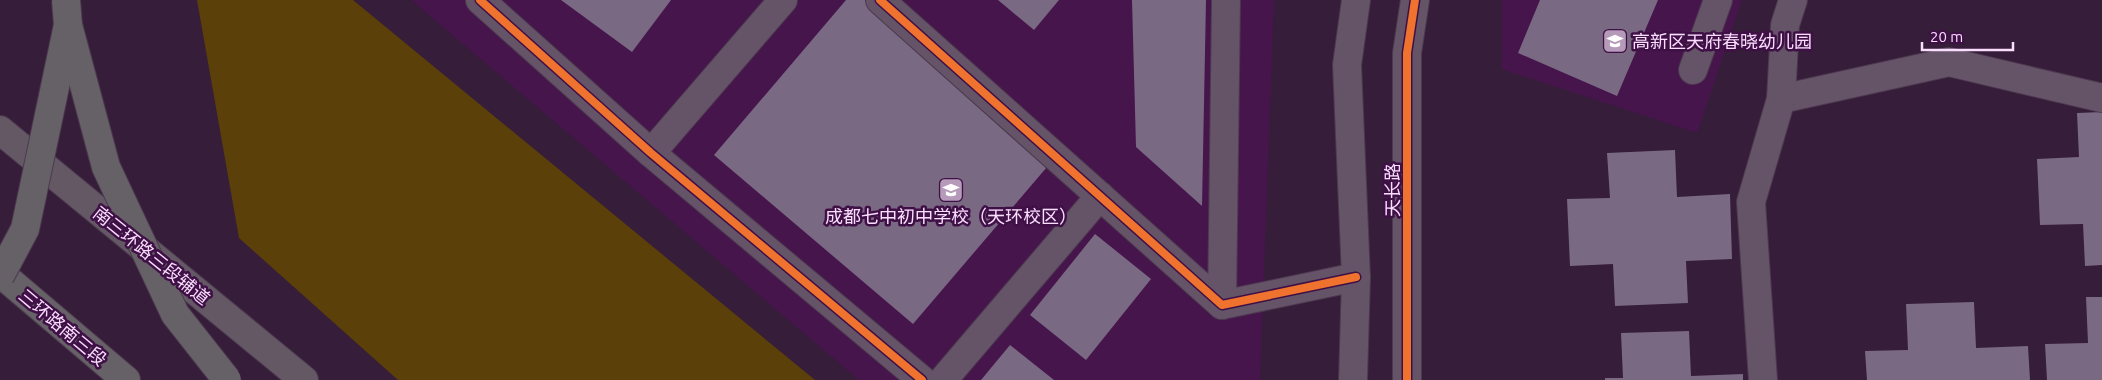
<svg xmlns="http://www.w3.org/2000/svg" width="2102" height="380" font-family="Ubuntu,'Noto Sans SC',sans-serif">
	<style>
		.built { fill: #46154c }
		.green { fill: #5b400a }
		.building { fill: #7a6983 }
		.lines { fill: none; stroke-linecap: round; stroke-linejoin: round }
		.minor-casing { stroke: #4c384f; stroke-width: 30 }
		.major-casing { stroke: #4c384f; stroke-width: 30 }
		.highway-casing { stroke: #4c384f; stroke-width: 30 }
		.minor { stroke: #655368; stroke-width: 28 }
		.major { stroke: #645865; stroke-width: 28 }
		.highway { stroke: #666067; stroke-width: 28 }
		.highway-bridge-casing { stroke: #4c384f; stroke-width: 30; stroke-linecap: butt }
		.highway-bridge { stroke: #666067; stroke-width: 28 }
		.cycleway-casing { stroke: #3f1046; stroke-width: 11 }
		.cycleway { stroke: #ef722f; stroke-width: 8 }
		.labels { text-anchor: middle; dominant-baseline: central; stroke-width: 5; stroke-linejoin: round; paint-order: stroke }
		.poi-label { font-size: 18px; fill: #fadefe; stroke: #3f1046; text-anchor: start }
		.street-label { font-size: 18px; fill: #fadefe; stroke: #3f1046 }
	</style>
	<rect width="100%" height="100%" fill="#361d39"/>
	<g class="built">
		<path d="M411 0H1274L1260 380H859Z"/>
		<path d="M1502 0H1742L1697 133 1502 69Z"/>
	</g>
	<path class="green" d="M197 0H353L815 380H398L239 238Z"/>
	<g class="building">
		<path d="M561 0H671L632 52Z"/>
		<path d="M846 0H865L1053 160 913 324 714 155Z"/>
		<path d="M998 0H1059L1034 30Z"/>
		<path d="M1132 0H1206L1202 206 1136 147Z"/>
		<path d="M1540 0H1658L1617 96 1518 53Z"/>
		<path d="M2102 112V265L2085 266 2083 224 2040 225 2037 159 2079 157 2077 113Z"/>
		<path d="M1675 150 1677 197 1730 194 1732 259 1686 261 1688 303 1615 306 1613 264 1570 266 1567 199 1610 198 1607 153Z"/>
		<path d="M1095 234 1151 279 1086 360 1030 315Z"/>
		<path d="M2086 297H2102V380H2047L2045 344 2088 343Z"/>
		<path d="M1974 302 1976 348 2028 346 2030 380H1867L1865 351 1908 350 1906 304Z"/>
		<path d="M1689 331 1691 376 1743 374V380H1605V378H1623L1621 333Z"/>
		<path d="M1010 345 1054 380H981Z"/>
	</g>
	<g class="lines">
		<defs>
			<g id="minor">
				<path d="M480 0 651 153 922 380"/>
				<path d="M880 0 1222 305 1356 277"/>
				<path d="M1693 70 1718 0"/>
				<path d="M1781 99 1949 62 2102 98"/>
				<path d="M651 153 783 0"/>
				<path d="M1222 305 1226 0"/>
				<path d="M943 380 1100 196"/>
				<path d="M1353 380 1356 277 1347 65 1356 0"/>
				<path d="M1407 380V53L1415 0"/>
				<path d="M1763 380 1751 202 1781 99 1785 25 1793 0"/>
			</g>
			<path id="major" d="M0 130 304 380"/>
			<path id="highway" d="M0 273 126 380"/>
		</defs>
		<use href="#minor" class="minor-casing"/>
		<use href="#major" class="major-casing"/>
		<use href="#highway" class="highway-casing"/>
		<use href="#minor" class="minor"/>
		<use href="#major" class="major"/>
		<use href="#highway" class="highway"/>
		<defs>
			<g id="highway-bridge">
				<path d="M68 25 106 167 175 314 227 380"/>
				<path d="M0 276 25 229 68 25 66 0"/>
			</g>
		</defs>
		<use href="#highway-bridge" class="highway-bridge-casing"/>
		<use href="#highway-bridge" class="highway-bridge"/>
		<defs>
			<g id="cycleway">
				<path d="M480 0 651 153 922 380"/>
				<path d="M880 0 1222 305 1356 277"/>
				<path d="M1407 380V53L1415 0"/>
			</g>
		</defs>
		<use href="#cycleway" class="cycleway-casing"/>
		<use href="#cycleway" class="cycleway"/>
	</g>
	<defs>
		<symbol id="school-square" viewBox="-11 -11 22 22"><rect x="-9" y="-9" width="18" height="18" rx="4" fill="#b59ab9" stroke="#3f1046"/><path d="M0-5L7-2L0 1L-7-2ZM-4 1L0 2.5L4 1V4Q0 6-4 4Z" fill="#fff"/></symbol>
	</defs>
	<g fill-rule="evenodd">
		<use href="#school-square" x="1601" y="27" width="28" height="28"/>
		<use href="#school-square" x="937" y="176" width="28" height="28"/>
	</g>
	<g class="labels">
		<g class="poi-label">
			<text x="1632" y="41">高新区天府春晓幼儿园</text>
			<text x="951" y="216" text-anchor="middle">成都七中初中学校（天环校区）</text>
		</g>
		<g class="street-label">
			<text transform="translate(1392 190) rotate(-90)">天长路</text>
			<text transform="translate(152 255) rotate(39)">南三环路三段辅道</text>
			<text transform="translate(63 327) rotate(40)">三环路南三段</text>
		</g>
	</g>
	<path d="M1922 42v8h91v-8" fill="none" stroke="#fadefe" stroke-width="2.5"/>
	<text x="1930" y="42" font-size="15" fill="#fadefe" stroke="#3f1046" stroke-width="4" paint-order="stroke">20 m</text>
</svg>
